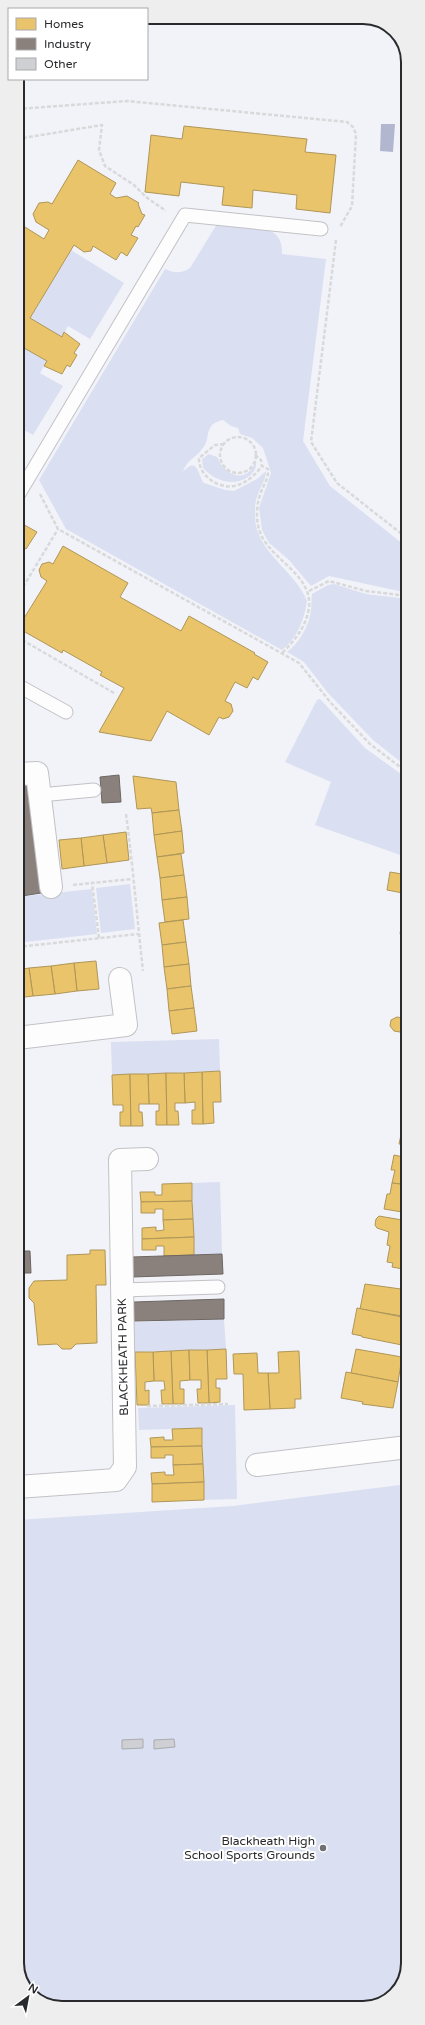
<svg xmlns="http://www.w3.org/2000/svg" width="425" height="2025" font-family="'Varela Round',sans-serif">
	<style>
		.green { fill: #dadff2 }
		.water { fill: #b2b7cf }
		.homes { fill: #e9c46a; stroke: #af9658 }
		.industry { fill: #8a817c; stroke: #6d6764 }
		.building { fill: #cfd0d4; stroke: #a9aaae }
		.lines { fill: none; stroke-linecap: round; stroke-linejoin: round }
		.lane-casing { stroke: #c2c2c6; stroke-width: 15 }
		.street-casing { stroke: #c2c2c6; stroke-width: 24 }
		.path { stroke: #d8d9da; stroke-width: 2.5; stroke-dasharray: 4 2; stroke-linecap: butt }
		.lane { stroke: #fdfdfe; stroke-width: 13 }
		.street { stroke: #fdfdfe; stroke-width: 22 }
		.poi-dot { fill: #6f7074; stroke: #fff; stroke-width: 1.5 }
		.labels { text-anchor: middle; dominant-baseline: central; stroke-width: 4; stroke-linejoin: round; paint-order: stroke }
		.street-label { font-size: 12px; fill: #292a2d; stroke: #fff }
		.poi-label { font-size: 12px; fill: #292a2d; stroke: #fff; text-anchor: end }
		.rim { fill: none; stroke: #292a2d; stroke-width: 2 }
	</style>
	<rect width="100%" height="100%" fill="#f2f3f8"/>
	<g class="green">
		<path d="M217 224C230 225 266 225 275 234 281 239 282 246 282 254L326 259 303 441 330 486 408 548V593L329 576 311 586 288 559 269 543 262 530 259 508 271 473 263 448 252 438 240 434 238 428 231 426 223 420C219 421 216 422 212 425 206 432 209 441 203 448 197 457 186 460 183 472 198 455 198 476 204 483L225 490 234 491 257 479 266 471C266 479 261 486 258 494 255 500 255 508 255 515 254 551 295 570 307 601 304 620 298 637 282 650L66 529 39 480 165 269C174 273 181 274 190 268Z"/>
		<path d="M71 250 124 283 90 339 68 326 62 337 30 318Z"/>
		<path d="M17 344 47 361 40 373 63 386 33 435 17 426Z"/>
		<path d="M209 454 217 457C225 476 247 485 256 461 257 467 254 473 248 477 233 487 215 481 203 468L202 459Z"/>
		<path d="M334 584 366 594 408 599V765L406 766 373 740 328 693 304 662 287 652C298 644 307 629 310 616 312 609 311 601 312 594L328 585Z"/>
		<path d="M320 699 365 748 408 779 406 857 315 825 331 782 285 762 317 700Z"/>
		<path d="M130 884 135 929 101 933 96 888Z"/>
		<path d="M92 889 97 934 17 943V897Z"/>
		<path d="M219 1039 220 1071 112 1075 111 1042Z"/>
		<path d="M220 1182 222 1254 194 1255 192 1183Z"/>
		<path d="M224 1319 226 1349 135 1352 134 1322Z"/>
		<path d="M235 1405 237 1499 204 1500 202 1428 139 1430 138 1408Z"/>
		<path d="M408 1484V1964L397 1993 369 2008H56L30 1995 17 1969V1520L233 1506Z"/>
	</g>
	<path class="water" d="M381 124H395L393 152 380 151Z"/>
	<g class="homes">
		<path d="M184 126 307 139 305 152 336 155 330 213 296 209 297 195 253 190 252 208 222 205 224 187 181 182 179 196 145 192 151 135 182 139Z"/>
		<path d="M78 160 116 183 110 194 116 198 127 196 139 203 138 204 142 214 145 215 138 227 136 226 131 235 138 238 127 256 121 252 116 260 93 246 91 251 84 252 74 245 30 318 62 337 64 332 80 344 74 353 77 355 70 367 67 365 62 374 44 366 47 361 17 344V222L44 239 49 230 36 222 33 214 39 203 48 202 52 204Z"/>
		<path d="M19 522 37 532 26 549 17 543V525Z"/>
		<path d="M63 546 128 583 120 597 181 631 189 616 255 653 254 654 268 662 258 680 253 677 247 688 235 682 225 701 231 704 233 711 229 717 223 719 219 717 209 735 167 711 151 741 99 732 124 688 100 675 102 672 63 650 62 653 18 628 47 581 41 577 39 570 42 564 49 562 53 564Z"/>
		<path d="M133 776 176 782 179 810 152 813 151 808 137 809Z"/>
		<path d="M179 810 182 831 154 835 152 813Z"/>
		<path d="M182 831 184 853 157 857 154 835Z"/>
		<path d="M126 832 129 860 107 863 103 835Z"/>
		<path d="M103 835 107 863 84 866 81 838Z"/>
		<path d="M81 838 84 866 62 869 59 840Z"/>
		<path d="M181 854 184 875 160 878 157 857Z"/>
		<path d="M390 872 408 875V894L387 890Z"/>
		<path d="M184 875 187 897 162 900 160 878Z"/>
		<path d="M187 897 189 919 165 922 162 900Z"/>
		<path d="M404 910 408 911V936L400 934Z"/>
		<path d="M183 920 186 942 162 945 159 923Z"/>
		<path d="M186 942 189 964 164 967 162 945Z"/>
		<path d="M96 961 99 989 77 991 74 963Z"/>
		<path d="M74 963 77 991 55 994 51 966Z"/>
		<path d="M189 964 191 986 167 989 164 967Z"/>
		<path d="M51 966 55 994 33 996 29 968Z"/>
		<path d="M29 968 33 996 17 998V970Z"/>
		<path d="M191 986 194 1008 169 1011 167 989Z"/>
		<path d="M194 1008 197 1031 172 1034 169 1011Z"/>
		<path d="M397 1017 408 1019V1044H404L406 1033 394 1031 390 1026 391 1020Z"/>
		<path d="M220 1071 221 1102H213L214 1123 203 1124 202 1072Z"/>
		<path d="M202 1072 203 1124H192V1110H195V1102L185 1103 184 1073Z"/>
		<path d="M166 1073 167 1125H156V1111H159V1104H149L148 1074Z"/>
		<path d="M166 1073H184L185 1103H175V1111H178L179 1125H167Z"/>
		<path d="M130 1074 131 1126H120V1112H123V1105H113L112 1075Z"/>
		<path d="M130 1074H148L149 1104H139V1112H142L143 1126H131Z"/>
		<path d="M407 1118H408V1146L399 1144 402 1130H405Z"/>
		<path d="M394 1155 408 1158V1185L392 1183 395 1170H391Z"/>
		<path d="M192 1183V1201L141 1202 140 1192H155V1195H162V1184Z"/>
		<path d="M392 1183 408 1185V1213L384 1209 387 1194H390Z"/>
		<path d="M192 1201 193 1219 163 1220V1209H155V1213H141V1202Z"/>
		<path d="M379 1216 408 1221V1270L392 1267 393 1263 387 1262 390 1246 387 1245 389 1232 377 1228 375 1225 376 1219Z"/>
		<path d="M193 1219 194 1237 142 1239V1228L156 1227V1231L164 1230 163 1220Z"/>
		<path d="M194 1237V1255L164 1256V1246H156V1250H142V1239Z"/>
		<path d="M90 1250H105L106 1285H96L97 1343 76 1344 71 1349H62L57 1344 38 1345 34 1303 29 1298V1288L34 1281 67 1280V1255L90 1254Z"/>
		<path d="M365 1284 408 1290V1317L360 1309Z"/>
		<path d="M357 1308 407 1318 408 1325 404 1342H402V1345L362 1337V1336L352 1334Z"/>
		<path d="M226 1349 227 1379H216V1388H220V1402L209 1403 207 1350Z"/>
		<path d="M356 1349 402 1357 398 1382 351 1373Z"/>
		<path d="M189 1350 190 1380 180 1381V1389H184V1404H173L171 1351Z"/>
		<path d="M189 1350H207L209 1403H198L197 1389H201V1380H190Z"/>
		<path d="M171 1351 173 1404H162L161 1390H165L164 1381H154L153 1352Z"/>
		<path d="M299 1351 301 1399H295V1408L270 1409 268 1373H279L278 1352Z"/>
		<path d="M135 1352H153L154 1381 145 1382V1391L149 1390V1405H137Z"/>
		<path d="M257 1353 258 1373H268L270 1409 244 1410 243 1374H234L233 1354Z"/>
		<path d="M346 1372 398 1382 393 1408 362 1404 363 1402 341 1398Z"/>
		<path d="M202 1428V1446L151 1447 150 1438 164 1437V1440H173L172 1429Z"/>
		<path d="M202 1446 203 1464 173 1465V1455H165V1458H151V1447Z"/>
		<path d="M203 1464 204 1482 152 1484 151 1473 165 1472V1475H174L173 1465Z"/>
		<path d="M204 1482V1500L152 1502V1484Z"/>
	</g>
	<g class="industry">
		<path d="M119 775 121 802 102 803 100 777Z"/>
		<path d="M28 784 41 893 22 896 17 858V785Z"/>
		<path d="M17 1251H30L31 1273H17Z"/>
		<path d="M222 1254 223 1274 132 1277V1257Z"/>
		<path d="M224 1299V1319L134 1321V1302Z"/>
	</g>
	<g class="building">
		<path d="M143 1739V1748L122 1749V1740Z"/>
		<path d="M174 1739 175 1747 154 1749V1740Z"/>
	</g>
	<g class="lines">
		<defs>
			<g id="lane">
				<path d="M17 497 185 215 321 229"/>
				<path d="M17 685 66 712"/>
				<path d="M40 795 94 790"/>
				<path d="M122 1290 218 1287"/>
			</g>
			<g id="street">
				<path d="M17 774 37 773 51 887"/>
				<path d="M17 1038 126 1025 120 979"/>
				<path d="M257 1465 408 1447"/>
				<path d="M17 1487 116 1480 125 1467 120 1160 147 1159"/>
			</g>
		</defs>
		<use href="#lane" class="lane-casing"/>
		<use href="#street" class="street-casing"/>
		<g class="path">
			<path d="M17 109 127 101 347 122 353 127 356 134 352 206 340 227"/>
			<path d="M17 139 102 125 99 150 105 166 134 185 146 197 166 211"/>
			<path d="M336 240 311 442 337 483 408 539"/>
			<circle cx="238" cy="455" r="18"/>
			<path d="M224 444 215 445 199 458C198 475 218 489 234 486 247 483 255 475 262 466"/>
			<path d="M255 455 261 460 262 466 268 469C269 479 263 485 260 495 257 504 256 515 258 525 264 559 313 571 309 608 306 627 295 640 281 654"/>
			<path d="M40 494 58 529 299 663 331 703 370 744 408 773"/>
			<path d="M309 591 329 581 366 591 408 596"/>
			<path d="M17 597 58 529"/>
			<path d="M17 637 114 693"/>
			<path d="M126 814C133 866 137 918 143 971"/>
			<path d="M73 885 92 883"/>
			<path d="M99 938 92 883 132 879"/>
			<path d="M17 947 138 934"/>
			<path d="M147 1406 228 1404"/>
		</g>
		<use href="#lane" class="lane"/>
		<use href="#street" class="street"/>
	</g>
	<circle class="poi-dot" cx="323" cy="1848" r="4"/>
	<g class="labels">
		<g class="street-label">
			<text transform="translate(123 1357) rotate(-91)">BLACKHEATH PARK</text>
		</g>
		<g class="poi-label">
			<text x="315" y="1841">Blackheath High<tspan x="315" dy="14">School Sports Grounds</tspan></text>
		</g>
	</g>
	<path d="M0 0H425V2025H0ZM62 24H363A38 38 0 0 1 401 62V1963A38 38 0 0 1 363 2001H62A38 38 0 0 1 24 1963V62A38 38 0 0 1 62 24Z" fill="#eee" fill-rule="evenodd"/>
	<path class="rim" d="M62 24H363A38 38 0 0 1 401 62V1963A38 38 0 0 1 363 2001H62A38 38 0 0 1 24 1963V62A38 38 0 0 1 62 24Z"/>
	<rect x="8" y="8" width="140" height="72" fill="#ffffff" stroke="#a9aaab"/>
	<rect x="16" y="18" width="20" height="12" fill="#e9c46a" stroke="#a9aaab"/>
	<text x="44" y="28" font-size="12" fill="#292a2d">Homes</text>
	<rect x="16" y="38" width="20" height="12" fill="#8a817c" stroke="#a9aaab"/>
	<text x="44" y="48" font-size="12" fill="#292a2d">Industry</text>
	<rect x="16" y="58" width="20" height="12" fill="#cfd0d4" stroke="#a9aaab"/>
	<text x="44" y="68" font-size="12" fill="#292a2d">Other</text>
	<g transform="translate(28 1997) rotate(32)" stroke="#ffffff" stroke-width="3" paint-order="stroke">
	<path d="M0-3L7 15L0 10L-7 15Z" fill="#292a2d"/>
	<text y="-6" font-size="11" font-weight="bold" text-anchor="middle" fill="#292a2d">N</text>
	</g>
</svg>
